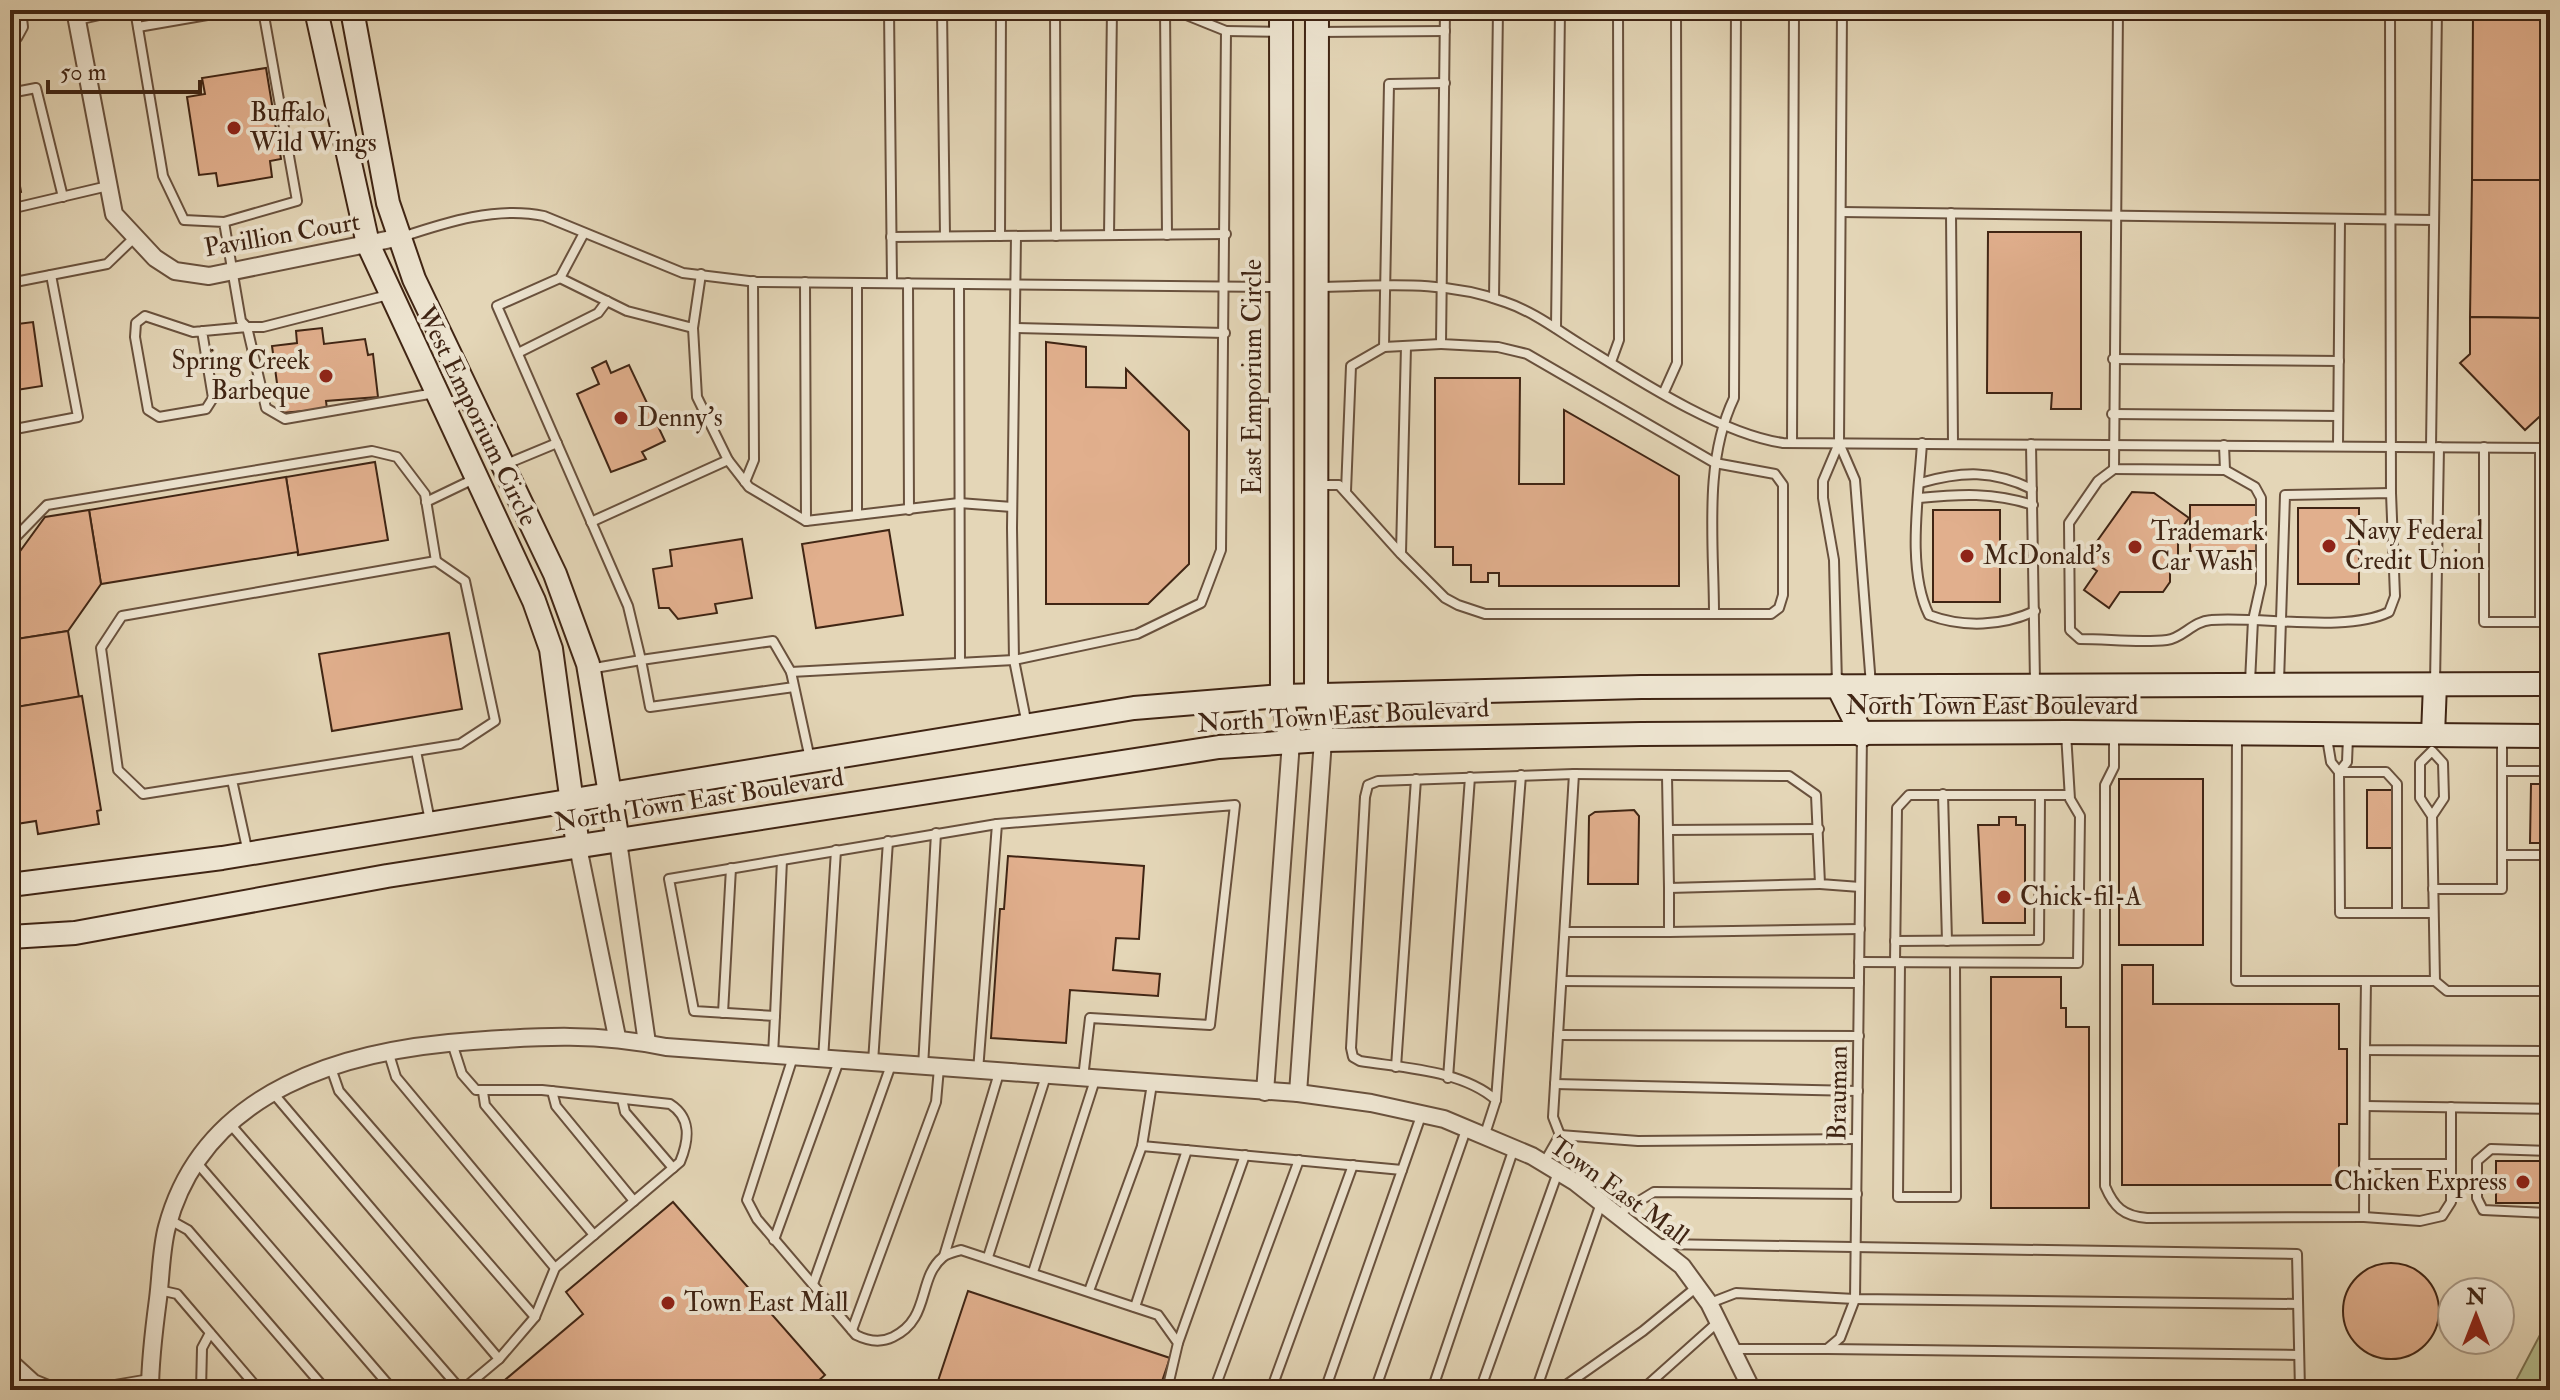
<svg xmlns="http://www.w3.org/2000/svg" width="2560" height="1400" font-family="'IM FELL Double Pica',serif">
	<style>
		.green { fill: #b5bd8e; stroke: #7a7151; stroke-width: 2 }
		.building { fill: #e1af8d; stroke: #402514; stroke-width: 2 }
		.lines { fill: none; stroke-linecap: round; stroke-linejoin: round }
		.lane-casing { stroke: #69513d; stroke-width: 12 }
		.street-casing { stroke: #69513d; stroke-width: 20 }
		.secondary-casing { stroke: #402514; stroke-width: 26 }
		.lane { stroke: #ede4d0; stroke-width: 8 }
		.street { stroke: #ede4d0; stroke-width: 16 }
		.secondary { stroke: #ede4d0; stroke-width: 22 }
		.poi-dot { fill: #8f2418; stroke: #ede4d0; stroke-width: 3 }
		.labels { text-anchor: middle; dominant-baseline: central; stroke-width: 8; stroke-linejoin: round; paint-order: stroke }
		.poi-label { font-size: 26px; fill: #402514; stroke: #ede4d0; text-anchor: start }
		.street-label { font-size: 26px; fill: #402514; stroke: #ede4d0 }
	</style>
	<rect width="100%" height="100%" fill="#e4d6b7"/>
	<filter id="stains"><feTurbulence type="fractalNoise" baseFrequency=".0025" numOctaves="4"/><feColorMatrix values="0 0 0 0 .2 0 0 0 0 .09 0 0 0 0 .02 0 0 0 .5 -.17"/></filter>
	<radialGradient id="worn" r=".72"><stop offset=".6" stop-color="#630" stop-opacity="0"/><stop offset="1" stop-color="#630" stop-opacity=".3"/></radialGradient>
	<path class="green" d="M2550 1316V1390H2511Z"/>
	<g class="building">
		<path d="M2473 10H2550V180H2472Z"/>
		<path d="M266 68 281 159 270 161 272 177 218 186 216 173 199 175 187 97 205 94 202 78Z"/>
		<path d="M10 127 21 192 10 194Z"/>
		<path d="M2472 180H2550V318L2470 317Z"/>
		<path d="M1988 232H2081V409H2051L2052 393H1987Z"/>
		<path d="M2470 317 2550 318V407L2525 430 2460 363 2470 354Z"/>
		<path d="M33 322 42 386 10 391V325Z"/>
		<path d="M322 328 324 344 365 339 368 355 373 354 378 397 326 401 327 409 281 413 272 346 297 343 296 331Z"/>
		<path d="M1046 342 1086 347V387L1126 388V369L1189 431V564L1148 604H1046Z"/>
		<path d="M606 361 611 373 629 365 665 441 642 452 646 459 611 472 577 394 599 384 592 368Z"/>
		<path d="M1435 378H1520L1519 484H1564V410L1679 476V586H1499V573H1488V582H1471V565H1453V547H1435Z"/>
		<path d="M375 462 388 540 298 555 286 477Z"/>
		<path d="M286 477 298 552 101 584 89 510Z"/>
		<path d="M2132 492 2154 493 2189 518 2178 533V572H2170V582L2163 592H2120L2109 608 2084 590 2097 571 2083 561Z"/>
		<rect x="2190" y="505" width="66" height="46"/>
		<rect x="2298" y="508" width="61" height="76"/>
		<path d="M89 510 101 584 68 631 10 640V565L45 517Z"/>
		<rect x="1933" y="510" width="67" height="92"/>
		<path d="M889 530 903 615 816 628 802 544Z"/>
		<path d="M742 539 752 598 715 604 717 613 678 619 669 608H659L653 569 672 566 670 550Z"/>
		<path d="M68 631 79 697 10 708V640Z"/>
		<path d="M449 633 462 709 332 731 319 654Z"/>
		<path d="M82 696 101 810 97 811 99 824 38 834 36 821 10 825V708Z"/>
		<rect x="2119" y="779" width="84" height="166"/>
		<path d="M2531 784H2550V843H2530Z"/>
		<rect x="2367" y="790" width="25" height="58"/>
		<path d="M1634 810 1639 816 1638 884H1588L1589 816 1595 812Z"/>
		<path d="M1999 817H2016V825H2025V923H1983L1978 825H1999Z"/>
		<path d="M1008 856 1144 866 1139 939 1116 938 1113 970 1160 974 1158 996 1070 990 1066 1043 991 1038 1000 909H1004Z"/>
		<path d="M2122 965H2153V1004H2339V1049H2347V1124H2339V1185H2122Z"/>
		<path d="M1991 977H2061V1008H2066V1027H2089V1208H1991Z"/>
		<rect x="2496" y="1161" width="54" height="42"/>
		<path d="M673 1202 825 1375 808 1390H493L583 1314 566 1292Z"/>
		<circle cx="2391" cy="1311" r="48"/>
		<path d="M968 1291 1170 1358 1159 1390H935Z"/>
	</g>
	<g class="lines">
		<defs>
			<g id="lane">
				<path d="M135 10 163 176 184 220 224 222 241 321 247 327H263L388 295"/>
				<path d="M889 10 892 283"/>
				<path d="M942 10 945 236"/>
				<path d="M1055 10 1056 236"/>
				<path d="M1165 10 1167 235"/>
				<path d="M1445 10 1441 344 1498 347 1527 354 1715 463 1775 474 1783 485V595L1779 608 1771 614H1714"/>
				<path d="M2118 10 2114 469 2225 470 2224 445"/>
				<path d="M2390 10 2391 493"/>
				<path d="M77 20 122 10"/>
				<path d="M138 27 236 10"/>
				<path d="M1226 31 1280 32"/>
				<path d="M1318 32 1445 31"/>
				<path d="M10 39 17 38 23 27 21 10"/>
				<path d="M10 93 36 88 63 197"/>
				<path d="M10 209 108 186"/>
				<path d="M1841 212 2434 220"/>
				<path d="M1951 213 1953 443"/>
				<path d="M224 222 297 201 263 10"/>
				<path d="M584 233 560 278 497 306 628 606 641 660 589 669"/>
				<path d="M1109 235 1112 10"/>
				<path d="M1000 236 1001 10"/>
				<path d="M1016 236 1012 528 1014 660 1027 725"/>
				<path d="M402 237C447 222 497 206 544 216L683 273 757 282 1280 287"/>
				<path d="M891 237 1226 234"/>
				<path d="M560 278 627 311 693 328 701 274"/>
				<path d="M805 282 806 521"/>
				<path d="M10 283 107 264 135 237"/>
				<path d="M857 283V515"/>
				<path d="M908 283 909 510"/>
				<path d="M959 284 960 662"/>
				<path d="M1317 287C1382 286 1443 279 1505 302 1532 311 1556 329 1580 344 1635 378 1720 434 1783 443L2550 448"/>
				<path d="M1494 298 1498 10"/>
				<path d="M1016 328 1225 333"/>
				<path d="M1556 328 1560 10"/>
				<path d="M202 331 213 398 206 409 159 417 148 410 135 337 136 323 145 316 193 332 247 327 266 408 285 419 435 393"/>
				<path d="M1441 344 1384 347 1389 84 1445 83"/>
				<path d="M518 353 598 313 607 301"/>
				<path d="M2113 359 2339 361"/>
				<path d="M1611 362 1619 340 1618 10"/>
				<path d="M1664 392 1677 363 1676 10"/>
				<path d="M2112 414 2338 416"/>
				<path d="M10 430 78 417 51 275"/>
				<path d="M1792 443 1794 10"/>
				<path d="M1839 443 1855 480 1871 685"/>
				<path d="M1922 443C1919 494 1906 569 1929 615 1963 628 2003 626 2035 611"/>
				<path d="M2031 444 2035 682"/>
				<path d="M2338 446 2340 219"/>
				<path d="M2431 447 2437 10"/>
				<path d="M2484 447V622H2550"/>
				<path d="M2540 448V622"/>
				<path d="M728 460 749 487 806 521 959 503 1012 507"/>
				<path d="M504 465 557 443"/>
				<path d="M2114 469 2098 481 2069 523 2070 630 2080 639C2108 639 2139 643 2167 640 2183 638 2193 621 2211 620 2262 616 2346 633 2389 612L2395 596 2391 493 2285 495 2279 682"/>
				<path d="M2225 470 2255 487 2261 498V584L2253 620 2250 682"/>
				<path d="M745 482 754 460 753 281"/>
				<path d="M1920 483C1962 471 1993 470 2032 489"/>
				<path d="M1317 485H1339L1401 554 1445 598 1458 605 1485 614H1714C1714 543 1703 463 1734 398L1736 10"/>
				<path d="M1346 491 1351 366 1384 347"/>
				<path d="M1919 498C1960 494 1993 492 2033 505"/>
				<path d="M426 502 476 478"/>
				<path d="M591 522 728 460 697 397 693 328"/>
				<path d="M10 543 47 505 372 451 397 457 425 494 436 561"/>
				<path d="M1401 553 1406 346"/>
				<path d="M791 672 1014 660 1137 634 1201 603 1221 550 1226 31 1174 10"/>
				<path d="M2435 683 2439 447"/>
				<path d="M1837 685 1834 560 1823 498V481L1839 443 1842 10"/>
				<path d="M794 687 650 707 641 660 773 641 791 672 810 759"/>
				<path d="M2114 733V767L2105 785V1186C2114 1207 2123 1216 2147 1218L2364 1217 2365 1050"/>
				<path d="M2237 733 2236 981H2366L2365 1050 2550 1051"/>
				<path d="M2327 738 2331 762 2339 772 2347 762 2348 737"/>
				<path d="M416 751 430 821"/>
				<path d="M2502 771H2550"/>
				<path d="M1574 774 1789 776 1816 795 1820 884 1860 887"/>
				<path d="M1667 776 1669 888 1820 884"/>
				<path d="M232 780 460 744 495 721 465 581 436 561 122 616 101 648 118 770 143 794 232 780 248 853"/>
				<path d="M1943 794 1947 941"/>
				<path d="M2432 816 2444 798 2443 763 2432 751 2420 763V798L2432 816 2435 981 2447 991H2550"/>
				<path d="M1668 830 1819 829"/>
				<path d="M2502 855H2550"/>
				<path d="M1669 888V932L1860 929"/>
				<path d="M2433 889H2502V739"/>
				<path d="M2397 913V784L2386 772H2339L2340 913H2433"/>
				<path d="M1565 932H1669"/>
				<path d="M1895 941 2039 940 2040 795"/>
				<path d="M1859 962 2078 963 2080 816 2070 799 2066 733"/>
				<path d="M1895 962 1897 808 1909 795H2069"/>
				<path d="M1900 962 1898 1197H1956L1955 963"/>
				<path d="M1562 981 1859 983"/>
				<path d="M2366 981H2435"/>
				<path d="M723 1013 731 868"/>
				<path d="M775 1016 782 860"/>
				<path d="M1558 1035 1859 1036"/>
				<path d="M452 1043 462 1074 476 1090H542L670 1104C692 1118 689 1140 680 1162L555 1268 535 1317 499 1359 462 1390"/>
				<path d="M388 1051 396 1077 555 1268"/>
				<path d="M773 1055 775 1016 694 1011 669 879 997 824"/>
				<path d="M793 1057 747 1200 757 1219 856 1335C868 1341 881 1343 893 1337 931 1319 917 1278 943 1257 948 1253 955 1252 961 1250L1158 1315 1178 1343 1167 1390"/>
				<path d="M823 1060 836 850"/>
				<path d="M873 1062 888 841"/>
				<path d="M330 1065 339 1091 535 1317"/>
				<path d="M923 1067 936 833"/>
				<path d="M1396 1067 1416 779"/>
				<path d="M978 1071 997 824 1235 805 1210 1025 1090 1018 1083 1078"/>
				<path d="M1448 1078 1470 777"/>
				<path d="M1555 1084 1858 1091"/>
				<path d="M552 1091 556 1106 634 1201"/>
				<path d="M483 1092 485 1105 594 1235"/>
				<path d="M273 1093 499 1359"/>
				<path d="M622 1099 625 1112 673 1168"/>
				<path d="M1496 1100 1521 775"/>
				<path d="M2365 1106 2550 1109"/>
				<path d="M231 1125 461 1390"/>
				<path d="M1485 1134 1496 1100C1462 1070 1403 1068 1360 1061L1353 1057 1351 1048 1365 797 1368 785 1378 781 1574 774 1553 1117 1560 1135"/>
				<path d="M1142 1146 1402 1170"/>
				<path d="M2550 1151 2491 1149 2477 1161V1198L2483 1210 2550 1213"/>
				<path d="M1544 1163 1560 1135 1638 1141 1857 1139"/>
				<path d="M198 1164 393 1390"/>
				<path d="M2364 1164H2451V1107"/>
				<path d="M1618 1214 1654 1192 1857 1194"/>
				<path d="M2364 1217 2420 1221 2442 1216 2451 1202V1164"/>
				<path d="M170 1220 188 1230 326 1390"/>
				<path d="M774 1240 839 1061"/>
				<path d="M1659 1244 2297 1254 2300 1390"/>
				<path d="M944 1256 999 1073"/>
				<path d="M988 1257 1046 1076"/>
				<path d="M1033 1272 1095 1080"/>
				<path d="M813 1284 891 1065"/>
				<path d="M159 1290 177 1294 259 1390"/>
				<path d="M1089 1291 1142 1146 1152 1084"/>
				<path d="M1710 1303 1736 1293 1855 1299 2298 1304"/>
				<path d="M1135 1307 1187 1150"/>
				<path d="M852 1330 936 1102 939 1068"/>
				<path d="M1178 1343 1245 1155"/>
				<path d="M1734 1349H1827L1840 1338 1855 1299 1862 736"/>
				<path d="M1828 1349 2299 1355"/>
				<path d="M201 1390 202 1348 210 1333"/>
				<path d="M1214 1390 1299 1160"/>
				<path d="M1271 1390 1353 1165"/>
				<path d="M1325 1390 1422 1113"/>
				<path d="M1375 1390 1467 1127"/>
				<path d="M1432 1390 1514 1148"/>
				<path d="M1480 1390 1558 1172"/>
				<path d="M1536 1390 1601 1203"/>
				<path d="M1559 1390 1643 1331 1698 1286"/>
				<path d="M1642 1390 1718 1322"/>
			</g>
			<g id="street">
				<path d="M75 10 114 214 155 258 175 271 209 276 401 237"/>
				<path d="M618 841 647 1043"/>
				<path d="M578 847 617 1037"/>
				<path d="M1265 1092 1291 742"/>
				<path d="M1298 1093 1323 740"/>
				<path d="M10 1362 33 1383 50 1390"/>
				<path d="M109 1390 150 1383"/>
				<path d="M150 1390C150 1360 154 1329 158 1299 161 1276 161 1249 167 1227 204 1088 348 1049 473 1041 543 1036 597 1033 666 1047L1298 1093 1371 1103 1444 1119 1532 1156 1575 1182 1682 1266 1709 1303 1752 1390"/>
			</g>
			<g id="secondary">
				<path d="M316 10 368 244 534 601 551 649 578 847"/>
				<path d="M352 10 388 203 414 279 555 574 588 664 618 841"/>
				<path d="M1281 10 1282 696 1291 742"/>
				<path d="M1317 10 1316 695 1323 740"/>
				<path d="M1837 685 1862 735"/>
				<path d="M2433 735 2435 684"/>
				<path d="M10 885 222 858 1134 708 1282 696 1641 687 2550 684"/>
				<path d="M10 937 75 933 387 876 1219 747 1323 740 1641 734 2066 732 2550 736"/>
			</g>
		</defs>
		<use href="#lane" class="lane-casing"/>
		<use href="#street" class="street-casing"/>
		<use href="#secondary" class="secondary-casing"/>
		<use href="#lane" class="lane"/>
		<use href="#street" class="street"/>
		<use href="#secondary" class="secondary"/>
	</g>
	<g class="poi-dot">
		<circle cx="234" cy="128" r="8"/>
		<circle cx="326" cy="376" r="8"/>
		<circle cx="621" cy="418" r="8"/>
		<circle cx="2329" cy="546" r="8"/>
		<circle cx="2135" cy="547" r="8"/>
		<circle cx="1967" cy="556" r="8"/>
		<circle cx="2004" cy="897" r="8"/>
		<circle cx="2523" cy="1182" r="8"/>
		<circle cx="668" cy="1303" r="8"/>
	</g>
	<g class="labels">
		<g class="poi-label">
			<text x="250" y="113">Buffalo<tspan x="250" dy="30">Wild Wings</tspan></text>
			<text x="310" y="361" text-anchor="end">Spring Creek<tspan x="310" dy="30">Barbeque</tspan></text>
			<text x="637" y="418">Denny's</text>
			<text x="2345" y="531">Navy Federal<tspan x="2345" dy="30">Credit Union</tspan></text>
			<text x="2151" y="532">Trademark<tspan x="2151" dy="30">Car Wash</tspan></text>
			<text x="1983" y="556">McDonald's</text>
			<text x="2020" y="897">Chick-fil-A</text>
			<text x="2507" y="1182" text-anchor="end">Chicken Express</text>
			<text x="684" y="1303">Town East Mall</text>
		</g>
		<g class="street-label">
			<text transform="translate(282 235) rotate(-10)">Pavillion Court</text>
			<text transform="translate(1253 377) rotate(-90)">East Emporium Circle</text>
			<text transform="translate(477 416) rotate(64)">West Emporium Circle</text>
			<text x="1992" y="706">North Town East Boulevard</text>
			<text transform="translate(1343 716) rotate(-3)">North Town East Boulevard</text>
			<text transform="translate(699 800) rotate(-9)">North Town East Boulevard</text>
			<text transform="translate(1838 1093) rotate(-89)">Brauman</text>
			<text transform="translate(1619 1191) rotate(36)">Town East Mall</text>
		</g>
	</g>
	<rect width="2560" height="1400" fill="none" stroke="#e4d6b7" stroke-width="40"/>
	<rect x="12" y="12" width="2536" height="1376" fill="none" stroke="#402514" stroke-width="4"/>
	<rect x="20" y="20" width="2520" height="1360" fill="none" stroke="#402514" stroke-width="2"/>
	<g transform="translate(2476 1316)"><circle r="38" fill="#ede4d0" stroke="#a89885" stroke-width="2"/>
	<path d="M0-6L14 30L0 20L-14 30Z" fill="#8f2418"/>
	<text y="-12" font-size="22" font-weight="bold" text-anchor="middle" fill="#402514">N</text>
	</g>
	<path d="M48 80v12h152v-12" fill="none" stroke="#402514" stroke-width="4"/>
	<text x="60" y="80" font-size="24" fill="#402514" stroke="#ede4d0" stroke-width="6" paint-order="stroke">50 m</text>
	<rect width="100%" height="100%" filter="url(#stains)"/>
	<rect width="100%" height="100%" fill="url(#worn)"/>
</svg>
